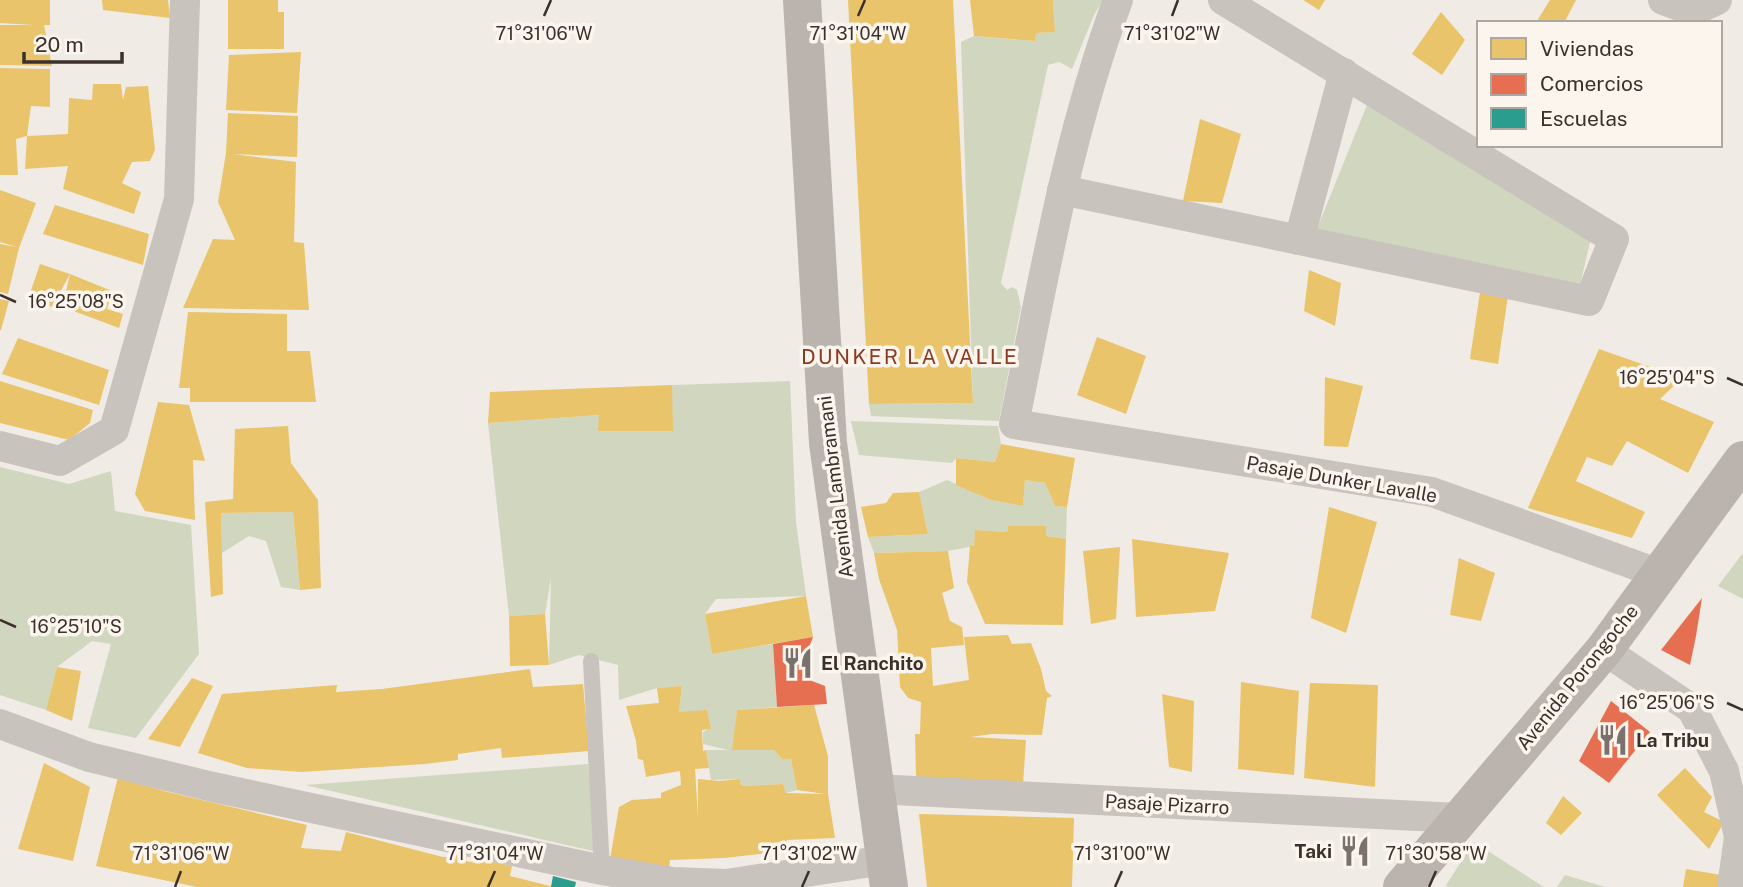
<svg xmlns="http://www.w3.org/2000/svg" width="1743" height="887" font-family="'Public Sans',sans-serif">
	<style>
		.green { fill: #d1d6bf }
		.homes { fill: #e9c46a }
		.shops { fill: #e76f51 }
		.schools { fill: #2a9d8f }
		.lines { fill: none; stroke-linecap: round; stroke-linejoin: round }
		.service { stroke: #c9c3be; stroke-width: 16 }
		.minor { stroke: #c9c3be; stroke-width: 30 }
		.secondary { stroke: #bab3ae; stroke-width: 38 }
		.ticks { fill: none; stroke: #3b302b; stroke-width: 2.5 }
		.labels { text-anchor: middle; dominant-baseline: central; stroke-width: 7; stroke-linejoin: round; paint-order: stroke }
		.street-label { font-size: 19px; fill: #3b302b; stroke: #fbf5ee }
		.poi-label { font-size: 19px; font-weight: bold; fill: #3b302b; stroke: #fbf5ee; text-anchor: start }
		.neighbourhood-label { font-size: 21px; letter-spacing: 2px; fill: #8c3b22; stroke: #fbf5ee }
		.ticks-label { font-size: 18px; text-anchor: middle; fill: #3b302b; stroke: #fbf5ee; stroke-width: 7; stroke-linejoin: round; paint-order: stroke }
	</style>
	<rect width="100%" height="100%" fill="#f0ebe5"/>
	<g class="green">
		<path d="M1053 0H1103L1094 15 1072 69 1059 62 1048 65 1001 283 1007 290 1012 287 1017 290 1021 307 999 421 871 416 869 404 973 403 961 42 974 36 1034 41 1036 33 1055 32Z"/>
		<path d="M1367 105 1592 234 1578 293 1314 236Z"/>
		<path d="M790 381 796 522 806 596 716 599 705 614 712 654 773 644 777 707 737 710 733 750H774L782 759H791L797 790 786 793 783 784 741 786 740 779 711 780 706 750H728L703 744V732L710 728 679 712 682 686 657 688 619 700 618 665 579 655 549 665 551 578 545 614 509 616 488 423 599 415V431H672V385Z"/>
		<path d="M851 421 998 426 1001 444 995 462 956 458 952 463 859 455Z"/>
		<path d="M0 467 69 484 111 471 115 511 191 525 199 654 136 738 88 728 111 644 92 641 57 667 46 710 0 695Z"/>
		<path d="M947 480 991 500 1023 506 1025 480 1045 483 1055 506 1067 507 1066 539 1046 536 1045 526H1008L1007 532 975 530 974 546 948 551 874 553 868 537 928 534 919 492Z"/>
		<path d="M293 512 300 590 281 587 266 541 249 536 222 553 221 513Z"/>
		<path d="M1743 553V599L1718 586Z"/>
		<path d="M588 764 597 852 305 785Z"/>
		<path d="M1474 842 1544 887H1448L1446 885Z"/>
		<path d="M1565 875 1605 887H1557Z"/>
	</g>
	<g class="homes">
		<path d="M0 0H50V25H44L52 66 0 65V25H33L0 23Z"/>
		<path d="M102 0H168L170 18 103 10Z"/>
		<path d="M228 0H278V12H284V49H228Z"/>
		<path d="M848 0H953L973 403 869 404Z"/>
		<path d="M970 0H1053L1055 32 1036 33 1035 41 974 36Z"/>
		<path d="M1303 0H1325L1319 10Z"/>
		<path d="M1550 0H1576L1564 23 1537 21Z"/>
		<path d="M1441 12 1465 40 1442 75 1412 54Z"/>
		<path d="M301 52 297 113 226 110 229 55Z"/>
		<path d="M0 68 50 69V107L31 106 27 136 16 139 18 175H0Z"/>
		<path d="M93 84H121L123 100 126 87 148 86 155 150 150 161 132 162 122 183 141 192 134 214 63 189 68 166 25 169 27 136 68 134 69 98 92 100Z"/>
		<path d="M228 113 298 116 297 157 233 154 296 162 294 242 304 243 309 310 183 308 213 239 235 240 218 202 226 153Z"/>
		<path d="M1200 119 1241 134 1222 203 1183 201Z"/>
		<path d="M0 190 36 203 19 248 8 294 0 292V244L17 247 0 242Z"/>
		<path d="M55 205 149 234 143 265 43 234Z"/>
		<path d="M40 264 70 274 52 307 29 296Z"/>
		<path d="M1309 270 1341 283 1335 326 1304 311Z"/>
		<path d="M70 274 112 291 107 309 123 314 119 328 71 310 74 301 65 296Z"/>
		<path d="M1480 292 1508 296 1498 364 1470 359Z"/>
		<path d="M0 299 9 301 1 330H0Z"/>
		<path d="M188 312 287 314V351H310L316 402H190V388H179Z"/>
		<path d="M1097 337 1146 356 1126 414 1077 395Z"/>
		<path d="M18 338 109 370 99 405 2 374Z"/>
		<path d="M1599 349 1682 378 1660 399 1714 422 1688 473 1627 441 1612 466 1587 457 1576 481 1645 512 1632 538 1528 508Z"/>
		<path d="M1325 377 1363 386 1348 447 1324 446Z"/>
		<path d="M0 381 93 410 90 423 69 440 0 423Z"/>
		<path d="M672 385 673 431H598L599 415 488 423 490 392Z"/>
		<path d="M158 402 189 405 205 461 193 460 195 520 145 511 135 494Z"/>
		<path d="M288 426 291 463 318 500 321 588 300 590 293 512 221 513 223 594 211 597 205 502 233 499 235 429Z"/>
		<path d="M1001 444 1075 458 1067 507 1055 506 1045 483 1025 480 1023 506 991 500 956 485V458L995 462Z"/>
		<path d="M919 492 928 534 868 537 861 507 886 503 893 493Z"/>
		<path d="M1329 507 1377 522 1346 633 1311 618Z"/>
		<path d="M1008 526H1046V536L1066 539 1063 625 985 624 967 582 970 546H974L975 530 1007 532Z"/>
		<path d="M1132 539 1229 553 1215 611 1136 617Z"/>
		<path d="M1120 547 1116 619 1091 624 1083 551Z"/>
		<path d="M948 551 954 588 942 593 950 621 962 627 964 645 931 648 933 686 969 680 964 637 1008 635 1012 644 1031 643 1041 669 1046 691 1052 696 1047 698 1042 735 992 734 971 737 1026 740 1023 785 916 778 915 734H920L921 702 908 698 900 687 897 630 879 579 874 553Z"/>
		<path d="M1459 558 1495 573 1481 621 1450 615Z"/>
		<path d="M806 596 813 637 712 654 705 614Z"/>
		<path d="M545 614 549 665 510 666 509 616Z"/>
		<path d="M57 667 81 671 72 721 46 710Z"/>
		<path d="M530 669 533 687 583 684 589 751 502 758 501 748 458 754V760L425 764 301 772 247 768 198 753 222 694 337 685 336 692 382 689Z"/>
		<path d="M192 678 213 686 180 747 148 739Z"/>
		<path d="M1241 682 1299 691 1294 775 1238 769Z"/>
		<path d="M1310 683 1378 685 1375 787 1304 778Z"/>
		<path d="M682 686 679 712 707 710 711 729 702 730 703 751 706 750 709 768 695 769 698 817V779L719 781 740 779 741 786 783 784 786 793 825 794 797 790 791 759H782L774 750H732L737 710 814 705 828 756V794L835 838 787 840V851L724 858 670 860 669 869 610 859 619 807 632 800 661 798V793L681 785 680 771 646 777 643 760 638 759 636 741 626 706 659 703 657 688Z"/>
		<path d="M1162 694 1194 701 1192 772 1169 767Z"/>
		<path d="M44 763 90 787 73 861 18 849Z"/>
		<path d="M1685 768 1712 797 1704 812 1724 822 1709 849 1657 795Z"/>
		<path d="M118 777 164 791 307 825 301 848 341 851 346 832 443 857H448L450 850 467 855 466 861 476 863 477 858 512 866 510 876 554 887H197L96 866Z"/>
		<path d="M1563 796 1582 813 1561 835 1546 823Z"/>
		<path d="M919 814 1074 818 1072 887H927Z"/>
		<path d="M1686 869 1721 875 1719 887H1683Z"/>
	</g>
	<g class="shops">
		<path d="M1702 598 1696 636 1690 665 1661 650Z"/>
		<path d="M813 637 808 650 812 681 825 686 827 704 777 707 773 644Z"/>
		<path d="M1611 701 1650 732 1609 783 1579 761Z"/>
	</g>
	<path class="schools" d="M553 876 576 882 575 887H551Z"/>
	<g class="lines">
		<path class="service" d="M591 661 602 870"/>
		<g class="minor">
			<path d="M1118 0C1067 137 1043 282 1014 424L1432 492 1660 574"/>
			<path d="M1663 0 1693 11 1717 0"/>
			<path d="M1062 190 1589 301 1614 239 1223 0"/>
			<path d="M1299 240 1344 73"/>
			<path d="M0 446 60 461 114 430 179 199 185 0"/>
			<path d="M1604 650 1692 709 1724 771 1739 837 1732 887"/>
			<path d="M0 724 89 757 213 787 602 870 673 882 726 884 885 860"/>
			<path d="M874 789 1459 818"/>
		</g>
		<g class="secondary">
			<path d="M802 0 828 443 889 887"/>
			<path d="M1402 887 1604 650 1743 460"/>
		</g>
	</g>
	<path class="ticks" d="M544 16 551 0M858 16 865 0M1172 16 1178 0M0 295 16 302M1727 378 1743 385M0 620 16 627M1727 703 1743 710M175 887 181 871M488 887 495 871M802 887 809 871M1115 887 1122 871M1429 887 1436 871"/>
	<defs>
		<symbol id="restaurant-bare" viewBox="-9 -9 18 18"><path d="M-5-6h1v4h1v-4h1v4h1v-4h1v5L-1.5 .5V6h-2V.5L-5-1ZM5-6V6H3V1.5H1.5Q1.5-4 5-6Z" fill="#7a716c" stroke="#fbf5ee" stroke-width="2.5" paint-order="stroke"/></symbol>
	</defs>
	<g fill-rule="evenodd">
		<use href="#restaurant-bare" x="776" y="641" width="44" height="44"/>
		<use href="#restaurant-bare" x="1591" y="718" width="44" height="44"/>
		<use href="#restaurant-bare" x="1333" y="829" width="44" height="44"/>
	</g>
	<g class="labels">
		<g class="street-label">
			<text transform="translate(1342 479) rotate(10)">Pasaje Dunker Lavalle</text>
			<text transform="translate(835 487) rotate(-97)">Avenida Lambramani</text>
			<text transform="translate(1577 677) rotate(-51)">Avenida Porongoche</text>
			<text transform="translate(1167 804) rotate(3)">Pasaje Pizarro</text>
		</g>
		<g class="poi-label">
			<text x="821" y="663">El Ranchito</text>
			<text x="1636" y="740">La Tribu</text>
			<text x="1332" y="851" text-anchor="end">Taki</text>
		</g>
		<g class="neighbourhood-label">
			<text x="910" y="356">DUNKER LA VALLE</text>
		</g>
	</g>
	<g class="ticks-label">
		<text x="544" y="40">71°31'06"W</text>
		<text x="858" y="40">71°31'04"W</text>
		<text x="1172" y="40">71°31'02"W</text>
		<text x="76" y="308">16°25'08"S</text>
		<text x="1667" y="384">16°25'04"S</text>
		<text x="76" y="633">16°25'10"S</text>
		<text x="1667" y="709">16°25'06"S</text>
		<text x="181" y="860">71°31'06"W</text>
		<text x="495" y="860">71°31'04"W</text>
		<text x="809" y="860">71°31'02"W</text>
		<text x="1122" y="860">71°31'00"W</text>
		<text x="1436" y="860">71°30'58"W</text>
	</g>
	<rect x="1477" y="21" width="245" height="126" fill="#fbf5ee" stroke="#aea6a0" stroke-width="2"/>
	<rect x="1491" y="38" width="35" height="21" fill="#e9c46a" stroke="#aea6a0" stroke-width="2"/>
	<text x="1540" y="56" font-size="21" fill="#3b302b">Viviendas</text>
	<rect x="1491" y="74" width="35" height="21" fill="#e76f51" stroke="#aea6a0" stroke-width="2"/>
	<text x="1540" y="91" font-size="21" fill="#3b302b">Comercios</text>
	<rect x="1491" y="108" width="35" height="21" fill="#2a9d8f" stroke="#aea6a0" stroke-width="2"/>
	<text x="1540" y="126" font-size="21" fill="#3b302b">Escuelas</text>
	<path d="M24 52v10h98v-10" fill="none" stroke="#3b302b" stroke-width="3.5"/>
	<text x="35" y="52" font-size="21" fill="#3b302b" stroke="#fbf5ee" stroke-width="5" paint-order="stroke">20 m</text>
</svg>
